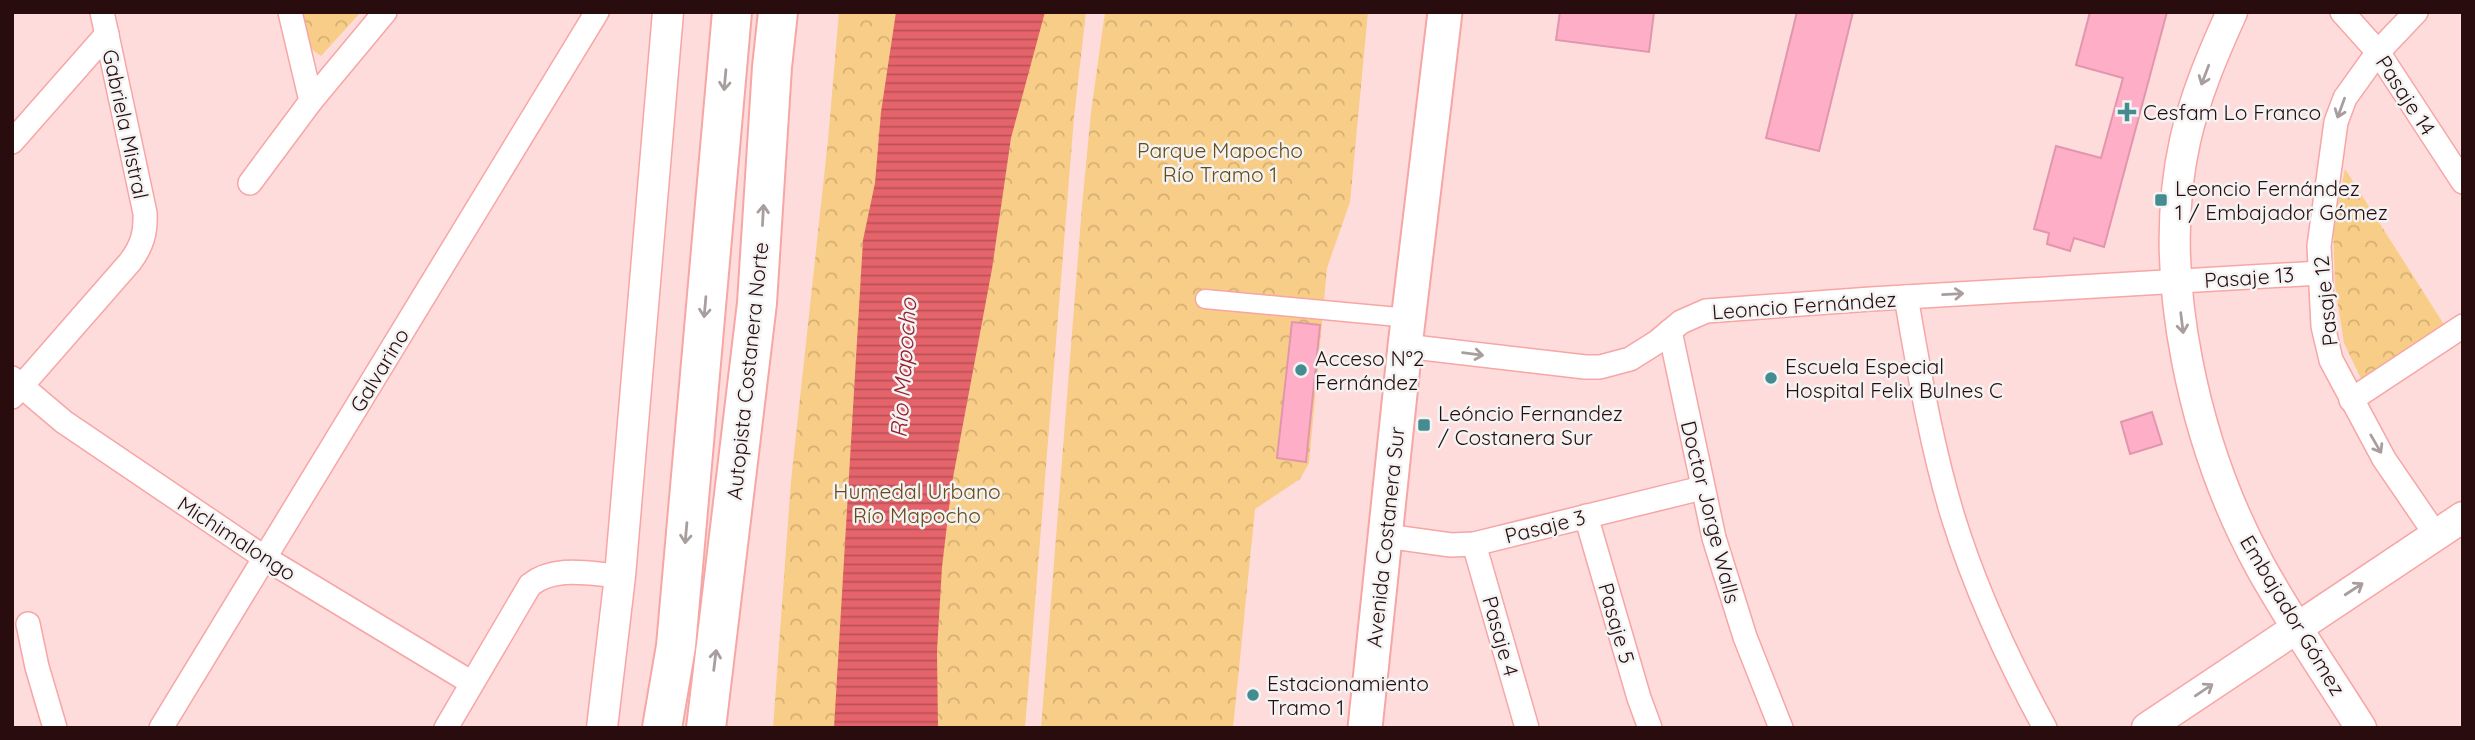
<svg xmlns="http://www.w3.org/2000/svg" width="2475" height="740" font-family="Quicksand,sans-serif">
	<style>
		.park { fill: url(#park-crowns) }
		.water { fill: url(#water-rules) }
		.building { fill: #feafc7; stroke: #e296ae; stroke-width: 2 }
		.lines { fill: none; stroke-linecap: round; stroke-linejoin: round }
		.pedestrian-casing { stroke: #f6a6a5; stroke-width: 21 }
		.minor-casing { stroke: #f6a6a5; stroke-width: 26 }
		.tertiary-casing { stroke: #f6a6a5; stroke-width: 33 }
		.secondary-casing { stroke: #f6a6a5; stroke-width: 37 }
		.motorway-casing { stroke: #f6a6a5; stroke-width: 42 }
		.pedestrian { stroke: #fff; stroke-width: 18 }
		.minor { stroke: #fff; stroke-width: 23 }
		.tertiary { stroke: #fff; stroke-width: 30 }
		.secondary { stroke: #fff; stroke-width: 33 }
		.motorway { stroke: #fff; stroke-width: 38 }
		.oneway { stroke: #a99e9e }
		.poi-dot { fill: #448c8f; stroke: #f3f3f3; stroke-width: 2.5 }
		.labels { text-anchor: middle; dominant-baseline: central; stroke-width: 5; stroke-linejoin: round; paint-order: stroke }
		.street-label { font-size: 21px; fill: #290c0d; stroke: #f3f3f3 }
		.poi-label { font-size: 21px; fill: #290c0d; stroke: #f3f3f3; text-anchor: start }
		.park-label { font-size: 21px; fill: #664b18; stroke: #f3f3f3 }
		.water-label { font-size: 23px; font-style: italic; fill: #96212f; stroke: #f3f3f3 }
	</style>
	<defs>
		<pattern id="park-crowns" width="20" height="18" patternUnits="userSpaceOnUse" patternTransform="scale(1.75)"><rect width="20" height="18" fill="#f8cd87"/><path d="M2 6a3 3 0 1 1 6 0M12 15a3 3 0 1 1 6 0" fill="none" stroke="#d5af73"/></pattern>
		<pattern id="water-rules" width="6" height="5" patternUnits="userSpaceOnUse" patternTransform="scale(1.75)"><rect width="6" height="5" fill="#e5646b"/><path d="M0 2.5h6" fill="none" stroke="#ba5156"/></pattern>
	</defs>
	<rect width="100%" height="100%" fill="#fedcdb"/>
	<g class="park">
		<path d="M301 12H361L321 56 310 48Z"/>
		<path d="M839 12H1086L1074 117 1025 728H773L791 481 828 140Z"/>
		<path d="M1105 12H1368L1350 202 1327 268 1309 463 1300 479 1255 509 1233 728H1041L1082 206 1091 112Z"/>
		<path d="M2345 169 2445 326 2363 383 2344 343 2335 286 2333 227Z"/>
	</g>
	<path class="water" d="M896 12H1045L1011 138 992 269 952 483 942 567 937 651 938 728H834L863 240 875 183 881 112Z"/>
	<g class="building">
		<path d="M1560 12H1654L1649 52 1556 40Z"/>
		<path d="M1797 12H1853L1819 151 1766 138Z"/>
		<path d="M2090 12H2167L2104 247 2074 238 2070 251 2047 244 2049 233 2034 229 2056 146 2101 158 2123 78 2076 65Z"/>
		<path d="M1292 322 1320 325 1306 462 1277 458Z"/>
		<path d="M2152 412 2162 444 2130 454 2121 422Z"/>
	</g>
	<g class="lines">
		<defs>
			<path id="pedestrian" d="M1205 299 1409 318"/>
			<g id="minor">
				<path d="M290 12 311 101"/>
				<path d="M2342 12 2378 52 2463 182"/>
				<path d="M2416 12 2378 52 2345 98 2336 122 2319 246 2323 326 2331 360 2384 459 2436 535"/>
				<path d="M12 142 107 34"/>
				<path d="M250 183 311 101 385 12"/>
				<path d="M1906 297C1919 371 1931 445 1953 517 1976 591 2008 660 2045 728"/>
				<path d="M1670 331 1714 538 1745 637 1781 728"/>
				<path d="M1405 346 1585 367H1600L1630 359 1657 342 1681 322 1706 311 1871 299 2320 273"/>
				<path d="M12 378 64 422 265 558 472 683"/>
				<path d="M12 397 130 262C142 246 146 233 145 213L102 12"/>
				<path d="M2351 400 2463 326"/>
				<path d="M1586 516 1639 698 1650 728"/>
				<path d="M1386 536 1451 545 1474 544 1702 488"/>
				<path d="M1474 544 1527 728"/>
				<path d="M28 624 37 667 55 728"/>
				<path d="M161 728 597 12"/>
				<path d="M446 728 530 585C555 565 590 574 620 576"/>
			</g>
			<g id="tertiary">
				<path d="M2232 12C2213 54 2195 96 2185 141 2155 276 2195 447 2260 566 2291 622 2327 674 2361 728"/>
				<path d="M602 728 620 576 668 12"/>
				<path d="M2147 728 2463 517"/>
			</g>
			<path id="secondary" d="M1365 728 1405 346 1445 12"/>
			<g id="motorway">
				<path d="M662 728 676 646 732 12"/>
				<path d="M706 728 757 303 772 67 778 12"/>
			</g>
		</defs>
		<use href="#pedestrian" class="pedestrian-casing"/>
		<use href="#minor" class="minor-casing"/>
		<use href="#tertiary" class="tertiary-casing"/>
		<use href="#secondary" class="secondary-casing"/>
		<use href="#motorway" class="motorway-casing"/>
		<use href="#pedestrian" class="pedestrian"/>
		<use href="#minor" class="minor"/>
		<use href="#tertiary" class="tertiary"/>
		<use href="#secondary" class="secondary"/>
		<use href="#motorway" class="motorway"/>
	</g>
	<defs><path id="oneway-shaft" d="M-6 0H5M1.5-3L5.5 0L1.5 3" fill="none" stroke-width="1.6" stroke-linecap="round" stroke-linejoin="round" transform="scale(1.75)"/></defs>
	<g class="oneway">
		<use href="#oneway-shaft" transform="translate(2205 75) rotate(111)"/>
		<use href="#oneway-shaft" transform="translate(725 80) rotate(95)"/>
		<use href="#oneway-shaft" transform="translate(2341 108) rotate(110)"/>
		<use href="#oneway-shaft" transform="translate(763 215) rotate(-87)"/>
		<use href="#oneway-shaft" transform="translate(1953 294) rotate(-3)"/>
		<use href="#oneway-shaft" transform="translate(705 307) rotate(95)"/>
		<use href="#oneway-shaft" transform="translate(2182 323) rotate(83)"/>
		<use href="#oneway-shaft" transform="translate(1473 354) rotate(7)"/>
		<use href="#oneway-shaft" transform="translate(2376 444) rotate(60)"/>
		<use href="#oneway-shaft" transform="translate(686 533) rotate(95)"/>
		<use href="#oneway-shaft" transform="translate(2354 589) rotate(-33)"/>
		<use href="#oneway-shaft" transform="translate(715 660) rotate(-83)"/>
		<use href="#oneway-shaft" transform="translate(2204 690) rotate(-34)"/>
	</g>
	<g class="poi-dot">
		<path d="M2123.5 101.5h7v7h7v7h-7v7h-7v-7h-7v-7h7z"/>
		<rect x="2154" y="193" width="14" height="14" rx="3.5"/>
		<circle cx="1301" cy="370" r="7"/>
		<circle cx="1771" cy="378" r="7"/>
		<rect x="1417" y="418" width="14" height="14" rx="3.5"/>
		<circle cx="1253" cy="695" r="7"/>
	</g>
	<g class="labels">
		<g class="street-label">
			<text transform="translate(2406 95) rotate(57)">Pasaje 14</text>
			<text transform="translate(126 124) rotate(78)">Gabriela Mistral</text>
			<text transform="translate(2249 277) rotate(-4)">Pasaje 13</text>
			<text transform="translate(2325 301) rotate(-96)">Pasaje 12</text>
			<text transform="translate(1804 305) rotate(-4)">Leoncio Fernández</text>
			<text transform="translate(379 370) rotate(-59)">Galvarino</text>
			<text transform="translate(747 371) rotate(-84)">Autopista Costanera Norte</text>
			<text transform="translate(1711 512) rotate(76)">Doctor Jorge Walls</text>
			<text transform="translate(1545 526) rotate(-14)">Pasaje 3</text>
			<text transform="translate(1385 537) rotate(-84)">Avenida Costanera Sur</text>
			<text transform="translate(237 538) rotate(33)">Michimalongo</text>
			<text transform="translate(2293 615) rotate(59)">Embajador Gómez</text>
			<text transform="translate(1617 623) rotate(74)">Pasaje 5</text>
			<text transform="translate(1501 636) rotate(74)">Pasaje 4</text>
		</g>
		<g class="poi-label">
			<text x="2143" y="112">Cesfam Lo Franco</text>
			<text x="2175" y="188">Leoncio Fernández<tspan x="2175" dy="24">1 / Embajador Gómez</tspan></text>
			<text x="1315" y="358">Acceso N°2<tspan x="1315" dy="24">Fernández</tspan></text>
			<text x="1785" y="366">Escuela Especial<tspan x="1785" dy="24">Hospital Felix Bulnes C</tspan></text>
			<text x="1438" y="413">Leóncio Fernandez<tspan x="1438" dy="24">/ Costanera Sur</tspan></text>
			<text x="1267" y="683">Estacionamiento<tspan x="1267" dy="24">Tramo 1</tspan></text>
		</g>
		<g class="park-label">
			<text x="1220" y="150">Parque Mapocho<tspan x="1220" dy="24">Río Tramo 1</tspan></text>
			<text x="917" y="491">Humedal Urbano<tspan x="917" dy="24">Río Mapocho</tspan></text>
		</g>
		<g class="water-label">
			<text transform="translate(903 368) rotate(-86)">Río Mapocho</text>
		</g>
	</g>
	<rect width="2475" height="740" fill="none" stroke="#290c0d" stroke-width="28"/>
</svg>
